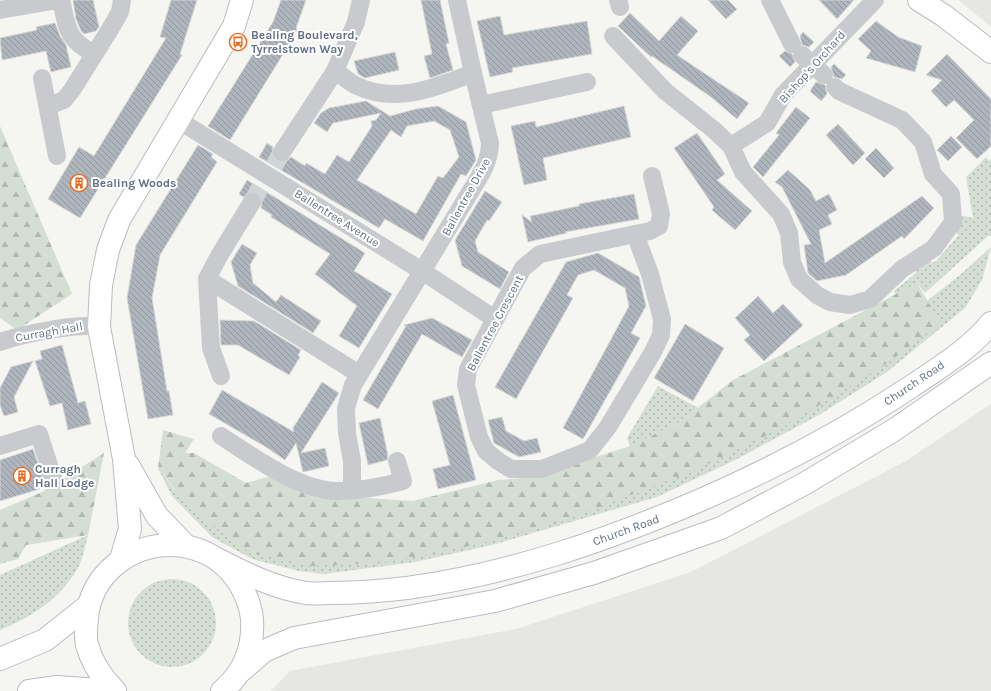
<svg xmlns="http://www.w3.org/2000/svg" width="991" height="691" font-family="Karla,sans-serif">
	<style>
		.built { fill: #e6e6e5 }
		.grass { fill: url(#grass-dots) }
		.forest { fill: url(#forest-firs) }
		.building { fill: url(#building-back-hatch); stroke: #d7d7d4; fill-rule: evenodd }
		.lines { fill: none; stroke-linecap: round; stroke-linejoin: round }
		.street-tunnel { stroke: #d0d5d7; stroke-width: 18; stroke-dasharray: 18 9; stroke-linecap: butt }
		.secondary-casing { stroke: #b9bdc2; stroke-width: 24 }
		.street { stroke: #c8cace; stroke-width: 18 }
		.secondary { stroke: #fff; stroke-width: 22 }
		.labels { text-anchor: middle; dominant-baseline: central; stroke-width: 4; stroke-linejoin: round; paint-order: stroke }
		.poi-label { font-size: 12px; font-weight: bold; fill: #627185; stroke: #fff; text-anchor: start }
		.street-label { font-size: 12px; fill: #627185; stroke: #fff }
	</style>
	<defs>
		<pattern id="grass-dots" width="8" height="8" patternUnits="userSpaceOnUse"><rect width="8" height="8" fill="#d5ded2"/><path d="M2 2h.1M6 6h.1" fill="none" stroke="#b0b8b0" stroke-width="1.8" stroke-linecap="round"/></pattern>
		<pattern id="forest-firs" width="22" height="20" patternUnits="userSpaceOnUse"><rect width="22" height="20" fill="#d5ded2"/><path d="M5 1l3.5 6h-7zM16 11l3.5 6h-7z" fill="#b0b8b0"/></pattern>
		<pattern id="building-back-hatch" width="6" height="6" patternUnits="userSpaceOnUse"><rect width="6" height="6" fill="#afb5bc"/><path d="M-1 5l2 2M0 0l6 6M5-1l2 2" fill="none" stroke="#92989e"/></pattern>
	</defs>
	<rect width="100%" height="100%" fill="#f5f6f2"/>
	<g class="built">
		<path d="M958 0H991V27L982 19Z"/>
		<path d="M991 404V691H271L290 671 516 629 691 572 906 461Z"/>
	</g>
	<g class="grass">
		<path d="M986 157 989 161 991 159V236H988L925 293 917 283 896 295 894 291 916 273 912 267 929 257 932 263 936 261 959 235 954 232 959 215 973 218 966 177Z"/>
		<path d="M991 247 982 280 965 308 887 372 819 415 735 460 657 497 492 545 415 562 324 574 299 571 252 559 212 537 172 496 158 468 174 489 223 522 392 553 855 357 960 275Z"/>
		<path d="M658 386 698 408 680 422 630 446 627 438Z"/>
		<path d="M88 535C85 546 83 558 78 568 60 599 32 617 0 630V575Z"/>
		<circle cx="172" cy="623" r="44"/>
	</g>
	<g class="forest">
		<path d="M0 126 72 294 17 330 0 318Z"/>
		<path d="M917 283 940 323 889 362 823 403 767 435 693 471 558 523 479 544 383 563 313 566 250 553 191 509 158 468 163 430 194 439 185 453H194L246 483 274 475 353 497 413 501 498 480 534 477 630 446 680 422 733 380Z"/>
		<path d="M104 453 88 535 26 545 18 559 0 564V510L42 492Z"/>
	</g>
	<g class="building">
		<path d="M73 0H93L99 27 96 31 84 34 81 31 76 19Z"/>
		<path d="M171 0H197L180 54 182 55 80 218 48 199 79 147 94 156 166 38 160 37Z"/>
		<path d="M281 0H306L296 28 298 30 230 140 208 126 273 22Z"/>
		<path d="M421 0H440L449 43 446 44 453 70 430 78 424 56 432 54Z"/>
		<path d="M708 0H728L737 9 726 19Z"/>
		<path d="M819 0H854L837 19Z"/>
		<path d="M630 13 659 41 681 16 698 31 677 55 749 103 737 119 711 97 652 56 651 57 618 26Z"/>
		<path d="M500 16 504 35 587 21 592 54 512 68 513 72 490 77 477 21Z"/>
		<path d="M876 21 898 37 922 46 915 72 866 58 871 51 858 39Z"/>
		<path d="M55 23 60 36 66 45 71 67 51 72 46 51 2 60 0 38 37 30 36 27Z"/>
		<path d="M803 32 814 42 809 47 802 45 800 36Z"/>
		<path d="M785 51 792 54 795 62 790 67 779 56Z"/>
		<path d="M395 52 399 70 365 78 358 74 354 61Z"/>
		<path d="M947 54 991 99V146L977 159 956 138 974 120 954 100 946 107 931 91 942 80 926 75Z"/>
		<path d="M834 64 846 75 842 79 834 77 831 67Z"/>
		<path d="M816 82 825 85 827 94 821 101 810 91Z"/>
		<path d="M366 101 390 116 416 109 438 106 466 122 476 160 466 176 461 174 423 241 385 219 379 228 259 157 267 143 273 147 272 156 277 161 286 162 291 157 305 166 306 163 325 174 337 155 349 162 372 126 371 121 376 120 381 113 333 123 327 132 314 123 321 113 329 108ZM434 121 450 130 459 157 443 178 438 176 416 214 357 180 391 130 401 137 407 126Z"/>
		<path d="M624 106 631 137 543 158 547 180 524 185 511 126 535 121 536 127Z"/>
		<path d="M796 107 810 118 763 177 753 167 779 135 776 133Z"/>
		<path d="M838 124 865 153 853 165 826 135Z"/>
		<path d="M697 133 725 174 717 180 752 211 735 230 712 210 714 207 674 148Z"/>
		<path d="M951 136 962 147 948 161 937 150Z"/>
		<path d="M198 145 213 154 211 157 217 162 160 255 152 298 167 391H169L173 415 148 419 127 298 136 245Z"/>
		<path d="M876 148 894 168 884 178 865 159Z"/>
		<path d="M788 170 810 190 816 201 829 194 837 210 828 215 832 224 819 230 825 263 922 196 934 208 904 239 902 236 846 275 817 281 808 273 804 245 811 244 782 187 775 182Z"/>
		<path d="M247 180 365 253 354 271 392 294 359 348 339 336 357 306 315 274 330 254 271 217 272 215 261 208 262 202 258 193 252 192 243 197 239 194Z"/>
		<path d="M485 191 502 202 489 221 487 220 475 241 478 252 509 272 500 289 462 266 455 240Z"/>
		<path d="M634 194 639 219 565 232 567 233 528 242 522 215 532 222 530 216 579 206V204Z"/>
		<path d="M242 244 257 253 250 265 253 283 276 302 281 295 321 321 313 333 238 286 231 262Z"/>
		<path d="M598 253 639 277 646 306 631 333 640 338 583 439 563 428 629 306 625 288 594 270 578 275 567 295 573 298 516 399 495 387 566 262Z"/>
		<path d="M758 296 773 313 783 304 803 325 764 361 744 340 750 335 735 318Z"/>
		<path d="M432 318 472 340 462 357 422 334 378 409 363 400 406 326 404 325Z"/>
		<path d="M220 320 254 321 301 350 298 355 300 357 289 375 238 345H221Z"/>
		<path d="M685 324 724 348 693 401 654 378Z"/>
		<path d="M62 345 78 403 85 401 91 424 68 430 62 403 50 406 35 361 42 359 40 351Z"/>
		<path d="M33 361 14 397 18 412 4 416 0 405V388L11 367Z"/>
		<path d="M322 382 339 393 301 453 325 448 329 466 303 472 296 443 285 460 266 447 209 414 222 390 294 432 293 428Z"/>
		<path d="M453 395 476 480 438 489 433 469 450 465 432 401Z"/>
		<path d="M502 417 506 431 524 441 537 438 541 452 519 457 494 443 488 420Z"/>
		<path d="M380 418 388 456 387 460 368 465 359 423Z"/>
		<path d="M33 449 46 487 0 501V460Z"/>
	</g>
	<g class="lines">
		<g class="street-tunnel">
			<path d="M274 166 282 152"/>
			<path d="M252 202 260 188"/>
		</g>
		<defs>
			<g id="secondary">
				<path d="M919 0 943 15 991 52"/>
				<path d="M128 465 157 516 186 546"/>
				<path d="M121 559 130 529 124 459 99 327 101 285 108 250 119 220 234 26 242 0"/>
				<path d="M219 560C246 574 275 588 306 593 314 594 323 593 331 593 357 593 382 591 407 588 510 574 608 540 703 499 776 467 846 430 912 386 940 367 970 349 991 323"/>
				<path d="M0 659 45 640 88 606"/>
				<path d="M241 671 264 651 294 638 495 601 594 573 721 528 804 484 894 430 991 363"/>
				<path d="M29 691 57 687 115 691"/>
				<path d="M115 691C101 677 92 663 87 645 85 636 86 627 87 618 91 574 130 544 173 545 193 546 210 552 225 566 239 579 250 599 252 619 254 647 244 673 222 691"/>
			</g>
		</defs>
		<use href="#secondary" class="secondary-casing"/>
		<g class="street">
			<path d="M61 0C68 30 66 38 94 54"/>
			<path d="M618 0 620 7"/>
			<path d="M770 0 792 44"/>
			<path d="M0 10 58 0"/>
			<path d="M613 36 665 91 714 130 731 146 743 172 781 214 789 233 792 262 799 279 817 295 830 302 850 305 870 299 902 269 934 248 953 222 951 194 933 174 923 142 902 120 839 91 835 87"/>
			<path d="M802 55 824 75"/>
			<path d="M335 71C341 75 348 81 355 85 395 105 435 88 473 73"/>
			<path d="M42 78 57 156"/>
			<path d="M481 105 587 82"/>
			<path d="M49 106 64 100 72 90 109 31 120 12 122 0"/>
			<path d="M178 120 422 271 495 319"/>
			<path d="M731 146 767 123 783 95 875 0"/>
			<path d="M282 152 335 71 356 22 361 0"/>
			<path d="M635 234 650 274 662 319 661 335 653 352 608 427 590 450 542 469H511L498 461 486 451 479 437 466 385 468 369 523 268 540 254 635 234 650 231 659 226 661 214 652 176"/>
			<path d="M207 279 359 374"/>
			<path d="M0 342C23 334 76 323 99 327"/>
			<path d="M221 376 211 348 207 279 219 256 252 202"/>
			<path d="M221 436C252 456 298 490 336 491 359 491 381 487 403 481L397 461"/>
			<path d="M0 446 39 434 54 481"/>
			<path d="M352 490V461L347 433 346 408 353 385 469 194C479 177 490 163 490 143L473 73 457 0"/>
		</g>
		<use href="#secondary" class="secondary"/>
	</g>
	<defs>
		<symbol id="bus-ring" viewBox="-11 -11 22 22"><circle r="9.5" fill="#fff" stroke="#ef6618" stroke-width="1.5"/><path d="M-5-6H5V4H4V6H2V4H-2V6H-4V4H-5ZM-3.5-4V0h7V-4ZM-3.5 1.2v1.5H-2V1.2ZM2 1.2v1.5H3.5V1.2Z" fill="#ef6618"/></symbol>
		<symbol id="building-ring" viewBox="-11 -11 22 22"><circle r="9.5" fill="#fff" stroke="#ef6618" stroke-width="1.5"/><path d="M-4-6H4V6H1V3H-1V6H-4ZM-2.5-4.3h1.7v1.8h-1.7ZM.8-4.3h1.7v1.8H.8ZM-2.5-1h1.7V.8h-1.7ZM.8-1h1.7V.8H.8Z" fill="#ef6618"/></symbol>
	</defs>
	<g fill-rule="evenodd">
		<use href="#bus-ring" x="228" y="32" width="20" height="20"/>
		<use href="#building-ring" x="69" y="173" width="20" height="20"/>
		<use href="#building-ring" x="12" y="466" width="20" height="20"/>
	</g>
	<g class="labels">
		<g class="poi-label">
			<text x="251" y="35">Bealing Boulevard,<tspan x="251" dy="14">Tyrrelstown Way</tspan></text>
			<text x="92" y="183">Bealing Woods</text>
			<text x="35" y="469">Curragh<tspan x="35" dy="14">Hall Lodge</tspan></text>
		</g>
		<g class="street-label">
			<text transform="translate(812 67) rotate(-48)">Bishop's Orchard</text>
			<text transform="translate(466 197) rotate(-61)">Ballentree Drive</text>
			<text transform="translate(337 218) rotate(32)">Ballentree Avenue</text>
			<text transform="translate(495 323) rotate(-62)">Ballentree Crescent</text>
			<text transform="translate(49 332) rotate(-10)">Curragh Hall</text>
			<text transform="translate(914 383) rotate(-34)">Church Road</text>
			<text transform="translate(626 530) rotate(-20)">Church Road</text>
		</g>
	</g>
</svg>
